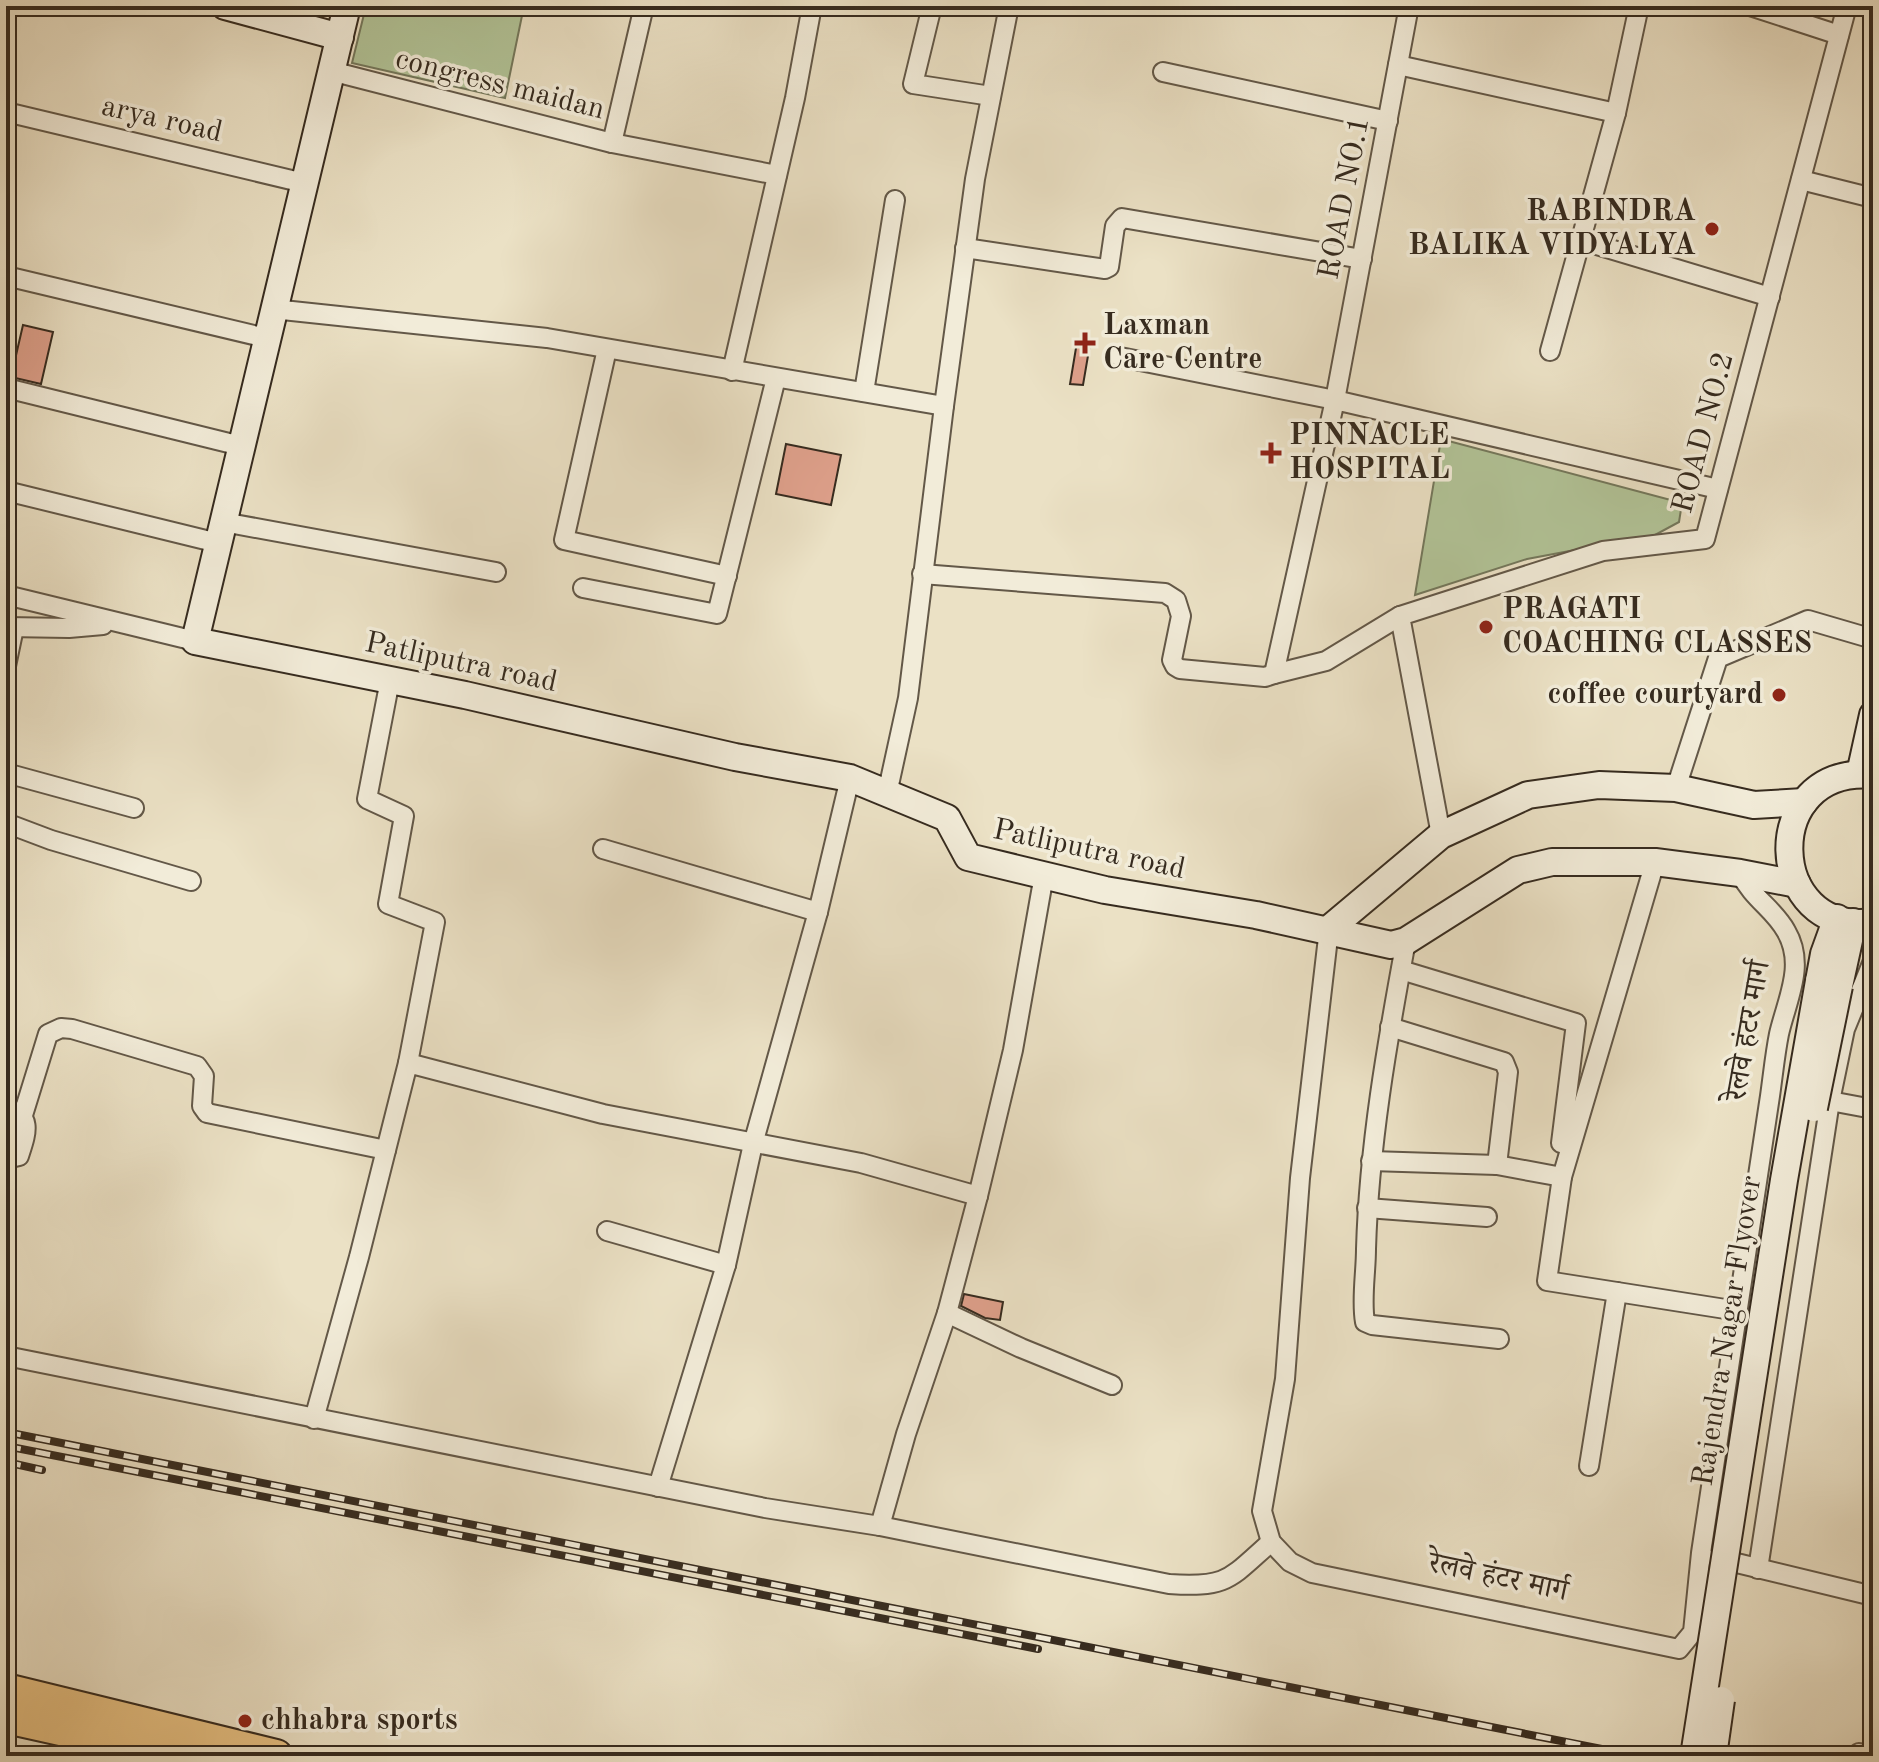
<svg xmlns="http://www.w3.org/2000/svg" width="1879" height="1762" font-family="'Old Standard TT','Noto Serif Devanagari',serif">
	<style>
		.green { fill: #b2c498; stroke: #74785c; stroke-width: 2 }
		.building { fill: #dea08b; stroke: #362b1f; stroke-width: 2 }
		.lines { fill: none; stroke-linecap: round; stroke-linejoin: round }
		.street-casing { stroke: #635848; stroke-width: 22 }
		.secondary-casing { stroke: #362b1f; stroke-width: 30 }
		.highway-casing { stroke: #362b1f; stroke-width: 36 }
		.street { stroke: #f2ecd9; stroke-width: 18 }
		.secondary { stroke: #f2ecd9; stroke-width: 26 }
		.highway { stroke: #e6c082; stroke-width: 32 }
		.rail-casing { stroke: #362b1f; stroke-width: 8 }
		.rail { stroke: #f2ecd9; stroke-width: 5; stroke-dasharray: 15; stroke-linecap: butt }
		.secondary-bridge-casing { stroke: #362b1f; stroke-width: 30; stroke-linecap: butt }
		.secondary-bridge { stroke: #f2ecd9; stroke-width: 26 }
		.poi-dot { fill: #8f2418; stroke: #f2ecd9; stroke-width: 3 }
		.labels { text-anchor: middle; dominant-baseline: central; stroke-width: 7; stroke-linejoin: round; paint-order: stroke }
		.street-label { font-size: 30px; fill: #362b1f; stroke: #f2ecd9 }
		.poi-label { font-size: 30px; font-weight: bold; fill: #362b1f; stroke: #f2ecd9; text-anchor: start }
	</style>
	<rect width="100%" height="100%" fill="#ebe1c5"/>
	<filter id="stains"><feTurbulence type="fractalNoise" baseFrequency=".0025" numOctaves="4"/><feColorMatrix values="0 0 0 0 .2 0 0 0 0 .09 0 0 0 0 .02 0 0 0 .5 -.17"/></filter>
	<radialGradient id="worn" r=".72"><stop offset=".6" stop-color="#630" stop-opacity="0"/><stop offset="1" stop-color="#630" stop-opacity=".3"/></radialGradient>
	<g class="green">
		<path d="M366 6H524L505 98 352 63Z"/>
		<path d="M1441 439 1682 503 1679 522 1655 535 1527 559 1415 595Z"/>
	</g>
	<g class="building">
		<path d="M23 325 53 332 41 384 11 377Z"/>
		<path d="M1077 342 1090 344 1083 385 1070 384Z"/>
		<path d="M786 444 841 455 831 505 776 494Z"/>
		<path d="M964 1294 1003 1302 1000 1320 985 1318 961 1306Z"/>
	</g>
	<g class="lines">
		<defs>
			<g id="street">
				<path d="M932 6 913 84 991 96"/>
				<path d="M1750 6 1839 35"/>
				<path d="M1398 65 1616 113"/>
				<path d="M331 71 612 143 644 6"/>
				<path d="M1163 72 1388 121"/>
				<path d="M6 112 304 183"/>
				<path d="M612 143 777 175"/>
				<path d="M1801 180 1873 198"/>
				<path d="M1580 240 1770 297"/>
				<path d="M965 248 1105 269 1109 267 1115 226 1122 218 1362 259"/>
				<path d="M6 276 266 338"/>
				<path d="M273 309 547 338 944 406 975 179 1009 6"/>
				<path d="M607 349 564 540 727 576"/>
				<path d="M1550 351 1616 113 1639 6"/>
				<path d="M1120 357 1335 400 1409 6"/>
				<path d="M732 371 795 98 812 6"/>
				<path d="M6 388 241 446"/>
				<path d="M864 392 895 200"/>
				<path d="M6 491 218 543"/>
				<path d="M223 522 496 572"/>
				<path d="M922 574 1165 593 1176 600 1181 616 1172 660 1175 666 1180 669 1265 677 1274 674"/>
				<path d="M583 588 717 614 776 378"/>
				<path d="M6 595 195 641"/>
				<path d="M1400 616 1326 661 1274 674 1335 400 1718 489"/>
				<path d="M6 627 69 628 103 625"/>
				<path d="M6 666 14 628"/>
				<path d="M390 680 367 799 404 816 388 904 435 922 408 1063"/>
				<path d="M6 773 134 808"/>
				<path d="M1676 788 1718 658 1808 620 1873 639"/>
				<path d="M887 794 908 698 944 406"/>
				<path d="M6 823 51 840 191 881"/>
				<path d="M1441 835 1400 616 1603 551 1705 539 1847 6"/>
				<path d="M603 849 818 912"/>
				<path d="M1655 862 1562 1177 1547 1281 1738 1311"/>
				<path d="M1329 929 1300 1178 1285 1379 1262 1511 1271 1542 1290 1562 1312 1573 1679 1649 1693 1632 1701 1553 1770 1096C1773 1075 1775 1054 1779 1034 1787 999 1806 965 1786 931 1774 909 1753 899 1740 873"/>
				<path d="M1406 941C1387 1043 1369 1146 1366 1249 1366 1273 1361 1300 1365 1322L1372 1325 1499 1339"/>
				<path d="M1401 970 1576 1023 1561 1143"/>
				<path d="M1390 1027 1504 1062 1508 1072 1497 1165"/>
				<path d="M1830 1101 1873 1109"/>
				<path d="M6 1108C34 1115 26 1134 19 1156L6 1159"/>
				<path d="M23 1115 48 1034 61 1028 72 1029 197 1066 204 1076 202 1106 207 1113 386 1150"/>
				<path d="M1371 1161 1497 1165 1562 1177"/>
				<path d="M1367 1208 1487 1217"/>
				<path d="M607 1231 726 1265"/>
				<path d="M947 1313 1021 1348 1112 1385"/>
				<path d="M6 1356 765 1508 880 1526 1169 1584C1228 1588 1229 1579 1271 1542"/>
				<path d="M314 1419 359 1257 408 1063 603 1114 861 1163 978 1196 1013 1050 1044 875"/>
				<path d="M1589 1466 1617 1292"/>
				<path d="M658 1487 726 1265 753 1144 818 912 850 778"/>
				<path d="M880 1526 906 1434 947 1313 978 1196"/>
				<path d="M1716 1558 1873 1596"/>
				<path d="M1758 1569 1830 1101 1845 1029 1873 961"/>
				<path d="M1859 1753 1873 1756"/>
			</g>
			<g id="secondary">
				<path d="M225 6 340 37"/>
				<path d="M347 6 195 641 465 695 735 757 850 778 947 818 968 857 1105 890 1256 915 1391 945 1406 941 1518 870 1552 862H1655L1740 873 1797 884"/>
				<path d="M1860 774 1873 715"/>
				<path d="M1873 775C1758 765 1765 937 1873 922"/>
				<path d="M1329 929 1441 835 1528 795 1599 785 1676 788 1754 805 1804 802"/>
				<path d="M1819 981 1824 954 1837 918"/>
				<path d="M1839 986 1853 922"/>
			</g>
			<g id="highway">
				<path d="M6 1690 276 1756"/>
				<path d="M6 1717 182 1756"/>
			</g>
		</defs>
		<use href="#street" class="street-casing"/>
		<use href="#secondary" class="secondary-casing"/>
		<use href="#highway" class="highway-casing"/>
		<use href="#street" class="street"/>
		<use href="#secondary" class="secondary"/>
		<use href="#highway" class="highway"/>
		<defs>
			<g id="rail">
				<path d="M6 1432 1637 1756"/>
				<path d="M6 1446 1038 1649"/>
				<path d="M6 1462 42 1470"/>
			</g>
		</defs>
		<use href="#rail" class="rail-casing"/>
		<use href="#rail" class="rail"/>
		<defs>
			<g id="secondary-bridge">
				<path d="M1814 1108 1839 986"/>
				<path d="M1694 1756 1784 1180 1819 981"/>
				<path d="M1713 1756 1721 1700"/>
			</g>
		</defs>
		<use href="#secondary-bridge" class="secondary-bridge-casing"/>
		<use href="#secondary-bridge" class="secondary-bridge"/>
	</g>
	<g class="poi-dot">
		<circle cx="1712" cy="229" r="8"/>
		<path d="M1081 331h8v8h8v8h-8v8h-8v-8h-8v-8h8z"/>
		<path d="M1267 441h8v8h8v8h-8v8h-8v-8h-8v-8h8z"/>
		<circle cx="1486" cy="627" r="8"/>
		<circle cx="1779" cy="695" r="8"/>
		<circle cx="245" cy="1721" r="8"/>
	</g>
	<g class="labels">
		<g class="street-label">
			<text transform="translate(500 85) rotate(14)">congress maidan</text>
			<text transform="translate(162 120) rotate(13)">arya road</text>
			<text transform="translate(1345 198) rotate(-79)">ROAD NO.1</text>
			<text transform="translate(1704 433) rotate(-75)">ROAD NO.2</text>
			<text transform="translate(461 663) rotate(12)">Patliputra road</text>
			<text transform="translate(1089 850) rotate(12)">Patliputra road</text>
			<text transform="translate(1749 1031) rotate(-80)">रेलवे हंटर मार्ग</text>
			<text transform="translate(1728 1331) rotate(-81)">Rajendra Nagar Flyover</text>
			<text transform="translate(1498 1578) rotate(12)">रेलवे हंटर मार्ग</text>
		</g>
		<g class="poi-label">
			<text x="1696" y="212" text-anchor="end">RABINDRA<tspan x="1696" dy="34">BALIKA VIDYALYA</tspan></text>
			<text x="1103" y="326">Laxman<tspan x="1103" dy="34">Care Centre</tspan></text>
			<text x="1289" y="436">PINNACLE<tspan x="1289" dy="34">HOSPITAL</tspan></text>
			<text x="1502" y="610">PRAGATI<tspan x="1502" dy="34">COACHING CLASSES</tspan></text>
			<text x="1763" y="695" text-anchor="end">coffee courtyard</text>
			<text x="261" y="1721">chhabra sports</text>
		</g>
	</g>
	<rect width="1879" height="1762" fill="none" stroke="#ebe1c5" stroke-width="32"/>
	<rect x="8" y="8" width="1863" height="1746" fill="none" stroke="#362b1f" stroke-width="4"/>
	<rect x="16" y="16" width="1847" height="1730" fill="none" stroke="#362b1f" stroke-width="2"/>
	<rect width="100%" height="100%" filter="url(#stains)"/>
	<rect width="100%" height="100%" fill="url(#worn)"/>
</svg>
